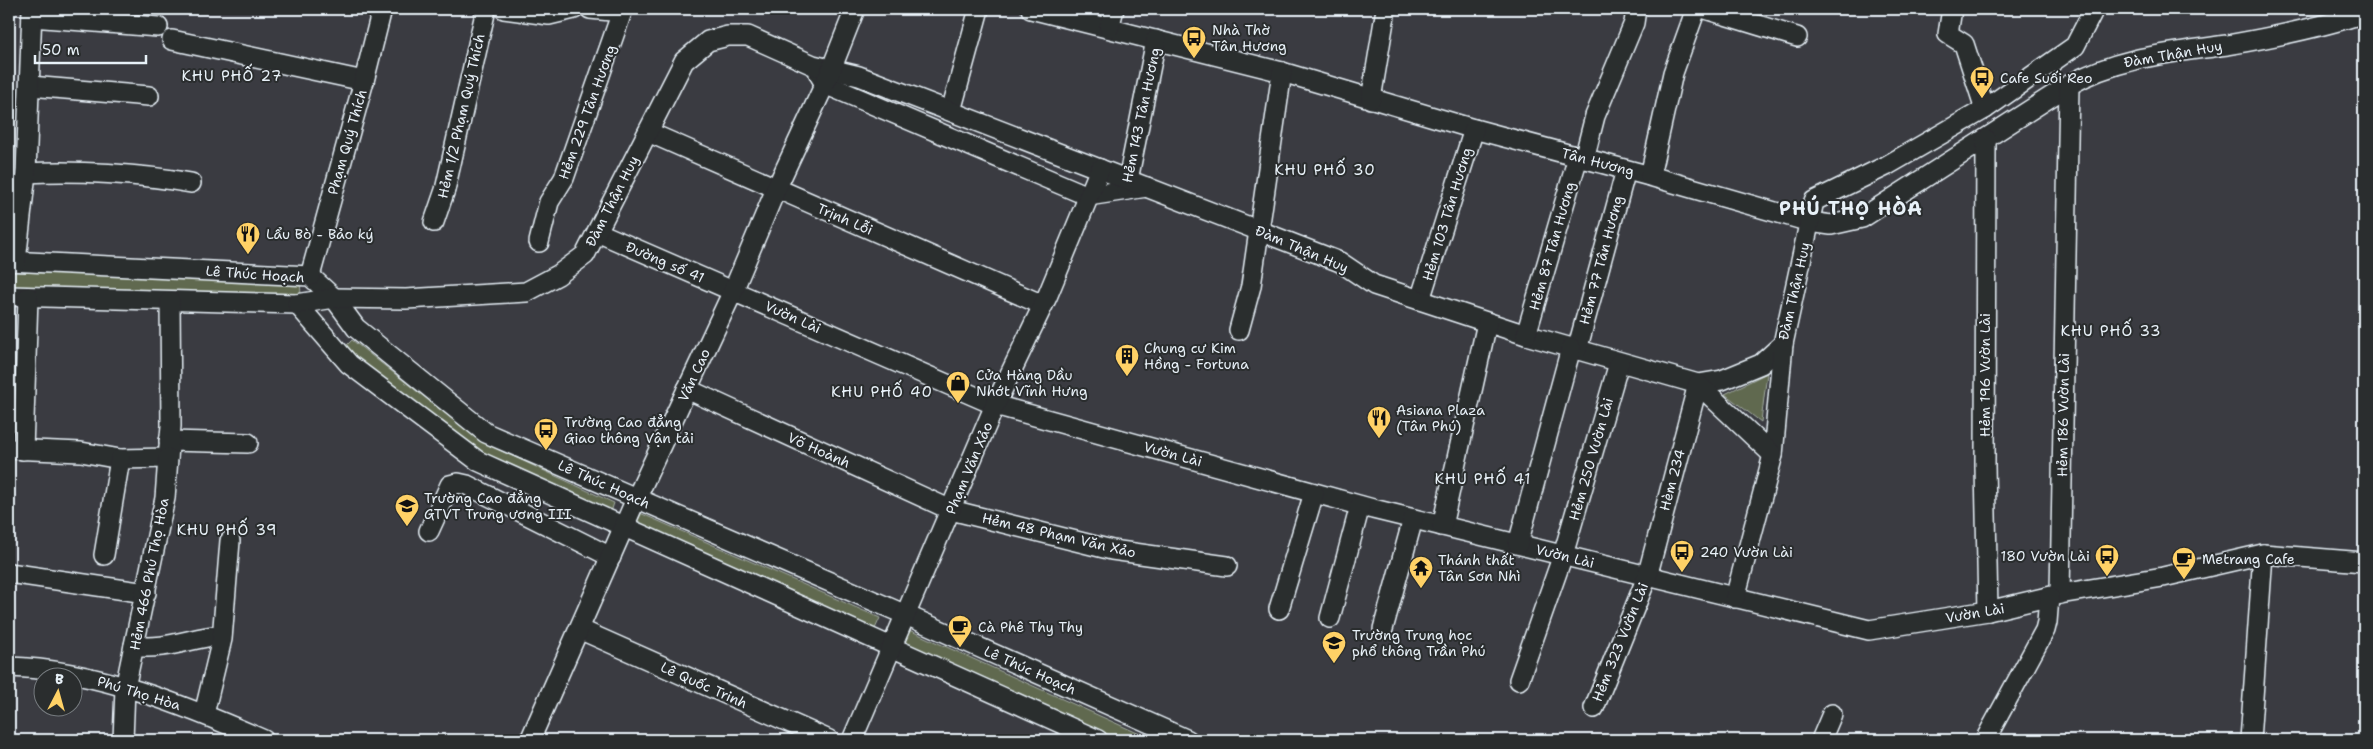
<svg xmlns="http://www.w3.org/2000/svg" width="2373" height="749" font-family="'Shantell Sans',sans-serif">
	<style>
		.green { fill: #606950; stroke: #a4ada4 }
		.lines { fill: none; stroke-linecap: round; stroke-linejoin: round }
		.minor-casing { stroke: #e8f1f8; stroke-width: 22 }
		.minor { stroke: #2a2d2e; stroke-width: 19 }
		.labels { text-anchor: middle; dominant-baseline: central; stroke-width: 4; stroke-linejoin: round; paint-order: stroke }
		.poi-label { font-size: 14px; fill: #e8f1f8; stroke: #2a2d2e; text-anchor: start }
		.street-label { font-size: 14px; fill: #e8f1f8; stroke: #2a2d2e }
		.neighbourhood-label { font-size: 15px; letter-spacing: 1px; fill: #e8f1f8; stroke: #2a2d2e }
		.district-label { font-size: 19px; font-weight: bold; letter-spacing: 1px; fill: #e8f1f8; stroke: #2a2d2e }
	</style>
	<rect width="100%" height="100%" fill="#3a3b41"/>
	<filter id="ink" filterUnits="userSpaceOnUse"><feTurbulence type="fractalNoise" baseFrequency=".02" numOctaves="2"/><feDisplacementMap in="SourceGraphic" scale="10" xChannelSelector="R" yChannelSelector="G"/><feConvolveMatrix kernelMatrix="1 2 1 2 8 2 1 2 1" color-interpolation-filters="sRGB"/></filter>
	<g filter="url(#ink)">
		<g class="green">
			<path d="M9 272 300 279 301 296 9 287Z"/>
			<path d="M352 340 480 441 614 503 610 515 476 451 343 349Z"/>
			<path d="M1767 373 1761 422 1725 394Z"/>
			<path d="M640 513 880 618 874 631 636 524Z"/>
			<path d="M909 630 1142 735 1140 740H1121L904 643Z"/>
		</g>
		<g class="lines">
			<defs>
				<g id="minor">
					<path d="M504 9 549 15 574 9"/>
					<path d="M590 9 622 12"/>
					<path d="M1031 9 1282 72 1474 129 1650 176 1810 222 1831 225 1862 218 2069 85C2117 57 2172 53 2227 45 2273 37 2320 28 2364 13"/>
					<path d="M1705 9 1797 37"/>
					<path d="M1952 9 1948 34 1964 44 1985 109"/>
					<path d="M32 17 158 27"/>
					<path d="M1109 28 1114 9"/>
					<path d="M172 40 364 81"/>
					<path d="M819 74 825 84 834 88 1088 196 1147 187"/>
					<path d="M30 86 149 96"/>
					<path d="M1371 99 1386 9"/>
					<path d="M951 111 979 9"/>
					<path d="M648 132 1043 305"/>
					<path d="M1986 139 1985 466 1988 611"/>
					<path d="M1584 159 1595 116 1634 23 1636 9"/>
					<path d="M26 173C75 170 142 174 191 183"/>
					<path d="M1650 176 1673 73 1696 9"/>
					<path d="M1126 190 1156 40"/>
					<path d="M434 222 445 190 486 9"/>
					<path d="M597 232 995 405 1373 509 1869 630 1988 611 2060 594 2163 577 2263 554 2364 562"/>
					<path d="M539 242 549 202 564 178 623 9"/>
					<path d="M9 261 310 276 334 298 356 328 486 433 906 615 1188 740"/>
					<path d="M16 261 26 173 32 9"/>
					<path d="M310 276 364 81 382 9"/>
					<path d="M9 296 297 304 349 364 478 461 1098 740"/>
					<path d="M1420 300 1474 129"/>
					<path d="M297 304 334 298 406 299 526 292 558 275 585 255 684 61 708 41 728 36H748L813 65 859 76 1340 262 1374 285 1526 335 1698 384 1722 380 1761 364 1783 344 1814 201 1886 166 1985 109 2075 46 2094 9"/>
					<path d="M1239 330 1251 286 1282 72"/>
					<path d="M1526 335 1578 157"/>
					<path d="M1577 350 1626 170"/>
					<path d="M687 389 951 510 1112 550 1227 566"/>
					<path d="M169 441 248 443"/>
					<path d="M9 449 81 452 120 459 168 458 171 426 170 301"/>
					<path d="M23 450 28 297"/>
					<path d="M1442 526 1487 323"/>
					<path d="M429 531 450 485 458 483 467 485 611 557"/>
					<path d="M1518 544 1571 348"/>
					<path d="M104 555 120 459"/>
					<path d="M9 573 146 593"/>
					<path d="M2060 594 2069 85"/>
					<path d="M1735 598 1773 455 1783 344"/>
					<path d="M1279 609 1314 493"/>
					<path d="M1330 618 1360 506"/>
					<path d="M579 629 829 740"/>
					<path d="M1383 629 1413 519"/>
					<path d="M134 646C165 651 192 637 222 635"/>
					<path d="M9 667C95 669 186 706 264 740"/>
					<path d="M1519 680 1563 555 1619 363"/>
					<path d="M1594 708 1647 577 1698 384 1773 455"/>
					<path d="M204 714 222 639 230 541"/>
					<path d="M123 740 125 688 165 498 168 458"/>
					<path d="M530 740 636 499 733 291 776 189 829 75 855 9"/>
					<path d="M852 740 995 405 1047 297 1100 169"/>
					<path d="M1821 740 1832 714"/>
					<path d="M1985 740 2045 630 2047 622 2049 597"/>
					<path d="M2250 740 2263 554"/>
				</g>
			</defs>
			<use href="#minor" class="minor-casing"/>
			<use href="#minor" class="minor"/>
		</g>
	</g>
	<defs>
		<symbol id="bus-pin" viewBox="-11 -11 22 30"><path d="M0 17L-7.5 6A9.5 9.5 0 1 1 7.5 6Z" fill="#ffd166" stroke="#2a2d2e"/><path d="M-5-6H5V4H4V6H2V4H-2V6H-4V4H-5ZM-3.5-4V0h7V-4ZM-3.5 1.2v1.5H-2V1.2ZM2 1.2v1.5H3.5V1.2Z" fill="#111"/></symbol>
		<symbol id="restaurant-pin" viewBox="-11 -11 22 30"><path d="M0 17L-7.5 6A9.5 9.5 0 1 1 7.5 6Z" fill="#ffd166" stroke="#2a2d2e"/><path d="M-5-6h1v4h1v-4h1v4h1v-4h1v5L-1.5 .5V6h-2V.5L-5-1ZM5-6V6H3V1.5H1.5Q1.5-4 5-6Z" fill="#111"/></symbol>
		<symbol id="building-pin" viewBox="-11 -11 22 30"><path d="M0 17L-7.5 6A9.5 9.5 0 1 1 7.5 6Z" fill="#ffd166" stroke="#2a2d2e"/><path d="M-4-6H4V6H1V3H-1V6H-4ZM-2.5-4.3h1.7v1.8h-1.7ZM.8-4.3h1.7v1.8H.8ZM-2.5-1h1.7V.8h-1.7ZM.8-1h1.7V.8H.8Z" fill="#111"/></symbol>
		<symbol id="shop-pin" viewBox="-11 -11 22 30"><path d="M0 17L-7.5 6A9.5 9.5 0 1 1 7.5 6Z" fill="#ffd166" stroke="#2a2d2e"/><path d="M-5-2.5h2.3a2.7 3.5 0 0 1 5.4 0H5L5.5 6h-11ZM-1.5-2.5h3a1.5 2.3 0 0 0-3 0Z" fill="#111"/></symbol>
		<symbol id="university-pin" viewBox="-11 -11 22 30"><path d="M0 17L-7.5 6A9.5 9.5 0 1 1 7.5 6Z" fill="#ffd166" stroke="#2a2d2e"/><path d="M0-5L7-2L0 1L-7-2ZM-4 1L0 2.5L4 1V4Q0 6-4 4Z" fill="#111"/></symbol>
		<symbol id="cafe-pin" viewBox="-11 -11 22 30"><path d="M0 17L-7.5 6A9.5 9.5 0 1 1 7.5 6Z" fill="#ffd166" stroke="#2a2d2e"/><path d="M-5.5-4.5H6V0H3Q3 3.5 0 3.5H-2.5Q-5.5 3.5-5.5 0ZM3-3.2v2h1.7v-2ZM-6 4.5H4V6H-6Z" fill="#111"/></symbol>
		<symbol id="temple-pin" viewBox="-11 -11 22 30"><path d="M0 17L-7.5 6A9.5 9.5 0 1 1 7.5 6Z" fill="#ffd166" stroke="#2a2d2e"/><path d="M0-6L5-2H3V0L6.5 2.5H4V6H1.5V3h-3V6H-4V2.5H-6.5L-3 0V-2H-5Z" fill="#111"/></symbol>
		<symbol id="school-pin" viewBox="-11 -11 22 30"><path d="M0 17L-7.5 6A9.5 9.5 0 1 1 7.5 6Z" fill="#ffd166" stroke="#2a2d2e"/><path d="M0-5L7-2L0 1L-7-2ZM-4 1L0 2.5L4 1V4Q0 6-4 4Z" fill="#111"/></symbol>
	</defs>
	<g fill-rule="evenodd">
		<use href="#bus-pin" x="1180" y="24" width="28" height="38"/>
		<use href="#bus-pin" x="1968" y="64" width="28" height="38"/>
		<use href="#restaurant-pin" x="234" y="220" width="28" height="38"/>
		<use href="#building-pin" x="1113" y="342" width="28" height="38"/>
		<use href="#shop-pin" x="944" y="369" width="28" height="38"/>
		<use href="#restaurant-pin" x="1365" y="404" width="28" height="38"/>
		<use href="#bus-pin" x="532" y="416" width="28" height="38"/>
		<use href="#university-pin" x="393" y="492" width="28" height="38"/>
		<use href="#bus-pin" x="1668" y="538" width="28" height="38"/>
		<use href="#bus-pin" x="2093" y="542" width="28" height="38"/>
		<use href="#cafe-pin" x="2170" y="545" width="28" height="38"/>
		<use href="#temple-pin" x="1407" y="554" width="28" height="38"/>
		<use href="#cafe-pin" x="946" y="613" width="28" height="38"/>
		<use href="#school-pin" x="1320" y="629" width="28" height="38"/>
	</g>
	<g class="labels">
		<g class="poi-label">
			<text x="1212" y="30">Nhà Thờ<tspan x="1212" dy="16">Tân Hương</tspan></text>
			<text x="2000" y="78">Cafe Suối Reo</text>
			<text x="266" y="234">Lẩu Bò - Bảo ký</text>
			<text x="1144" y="348">Chung cư Kim<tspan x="1144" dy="16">Hồng - Fortuna</tspan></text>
			<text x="976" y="375">Cửa Hàng Dầu<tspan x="976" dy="16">Nhớt Vĩnh Hưng</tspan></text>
			<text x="1396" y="410">Asiana Plaza<tspan x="1396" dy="16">(Tân Phú)</tspan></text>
			<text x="564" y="422">Trường Cao đẳng<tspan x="564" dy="16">Giao thông Vận tải</tspan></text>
			<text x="424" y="498">Trường Cao đẳng<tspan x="424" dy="16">GTVT Trung ương III</tspan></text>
			<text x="1700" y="552">240 Vườn Lài</text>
			<text x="2090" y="556" text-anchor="end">180 Vườn Lài</text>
			<text x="2202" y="559">Metrang Cafe</text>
			<text x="1438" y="560">Thánh thất<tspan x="1438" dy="16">Tân Sơn Nhì</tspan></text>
			<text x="978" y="627">Cà Phê Thy Thy</text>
			<text x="1352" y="635">Trường Trung học<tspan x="1352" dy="16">phổ thông Trần Phú</tspan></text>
		</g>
		<g class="street-label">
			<text transform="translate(2173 54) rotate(-10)">Đàm Thận Huy</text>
			<text transform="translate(587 112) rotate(-70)">Hẻm 229 Tân Hương</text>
			<text transform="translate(1141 115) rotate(-78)">Hẻm 143 Tân Hương</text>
			<text transform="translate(461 116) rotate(-77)">Hẻm 1/2 Phạm Quý Thích</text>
			<text transform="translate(347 142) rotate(-74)">Phạm Quý Thích</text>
			<text transform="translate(1598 162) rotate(15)">Tân Hương</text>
			<text transform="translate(612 201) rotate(-63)">Đàm Thận Huy</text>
			<text transform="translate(1447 214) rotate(-73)">Hẻm 103 Tân Hương</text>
			<text transform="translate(845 219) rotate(23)">Trịnh Lỗi</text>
			<text transform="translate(1552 246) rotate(-74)">Hẻm 87 Tân Hương</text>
			<text transform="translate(1302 249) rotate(23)">Đàm Thận Huy</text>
			<text transform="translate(1601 260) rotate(-75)">Hẻm 77 Tân Hương</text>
			<text transform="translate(665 262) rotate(23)">Đường số 41</text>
			<text transform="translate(255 274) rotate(4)">Lê Thúc Hoạch</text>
			<text transform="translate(1794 291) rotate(-77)">Đàm Thận Huy</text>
			<text transform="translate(793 317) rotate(24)">Vườn Lài</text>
			<text transform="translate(694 375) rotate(-65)">Văn Cao</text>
			<text transform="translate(1985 375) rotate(-90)">Hẻm 196 Vườn Lài</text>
			<text transform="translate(2063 415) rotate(-89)">Hẻm 186 Vườn Lài</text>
			<text transform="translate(819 450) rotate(24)">Võ Hoành</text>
			<text transform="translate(1173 454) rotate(15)">Vườn Lài</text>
			<text transform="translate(1591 459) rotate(-74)">Hẻm 250 Vườn Lài</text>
			<text transform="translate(969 468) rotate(-67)">Phạm Văn Xảo</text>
			<text transform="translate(1672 480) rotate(-75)">Hèm 234</text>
			<text transform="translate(604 484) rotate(24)">Lê Thúc Hoạch</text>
			<text transform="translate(1059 535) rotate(13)">Hẻm 48 Phạm Văn Xảo</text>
			<text transform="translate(1565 556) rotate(14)">Vườn Lài</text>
			<text transform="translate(149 574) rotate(-79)">Hẻm 466 Phú Thọ Hòa</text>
			<text transform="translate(1975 613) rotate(-10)">Vườn Lài</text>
			<text transform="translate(1620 642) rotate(-68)">Hẻm 323 Vườn Lài</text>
			<text transform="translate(1030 670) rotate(24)">Lê Thúc Hoạch</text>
			<text transform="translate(704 685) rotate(24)">Lê Quốc Trinh</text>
			<text transform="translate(139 693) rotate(17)">Phú Thọ Hòa</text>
		</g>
		<g class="neighbourhood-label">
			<text x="232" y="76">KHU PHỐ 27</text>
			<text x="1325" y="170">KHU PHỐ 30</text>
			<text x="2111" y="331">KHU PHỐ 33</text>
			<text x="882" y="392">KHU PHỐ 40</text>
			<text x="1483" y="479">KHU PHỐ 41</text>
			<text x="227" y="530">KHU PHỐ 39</text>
		</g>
		<g class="district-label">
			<text x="1851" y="208">PHÚ THỌ HÒA</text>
		</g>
	</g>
	<rect width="2373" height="749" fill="none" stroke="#2a2d2e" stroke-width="30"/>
	<rect x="15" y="15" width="2343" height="719" fill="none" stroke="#e8f1f8" stroke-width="2" filter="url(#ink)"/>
	<g transform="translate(58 692) rotate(6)"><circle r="24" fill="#2a2d2e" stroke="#767b7f"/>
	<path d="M0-4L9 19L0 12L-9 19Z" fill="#ffd166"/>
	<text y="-8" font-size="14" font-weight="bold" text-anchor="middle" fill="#e8f1f8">B</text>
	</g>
	<path d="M35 55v8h111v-8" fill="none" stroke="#e8f1f8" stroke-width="2.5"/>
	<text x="42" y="55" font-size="15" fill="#e8f1f8" stroke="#2a2d2e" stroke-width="4" paint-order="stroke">50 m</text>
</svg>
